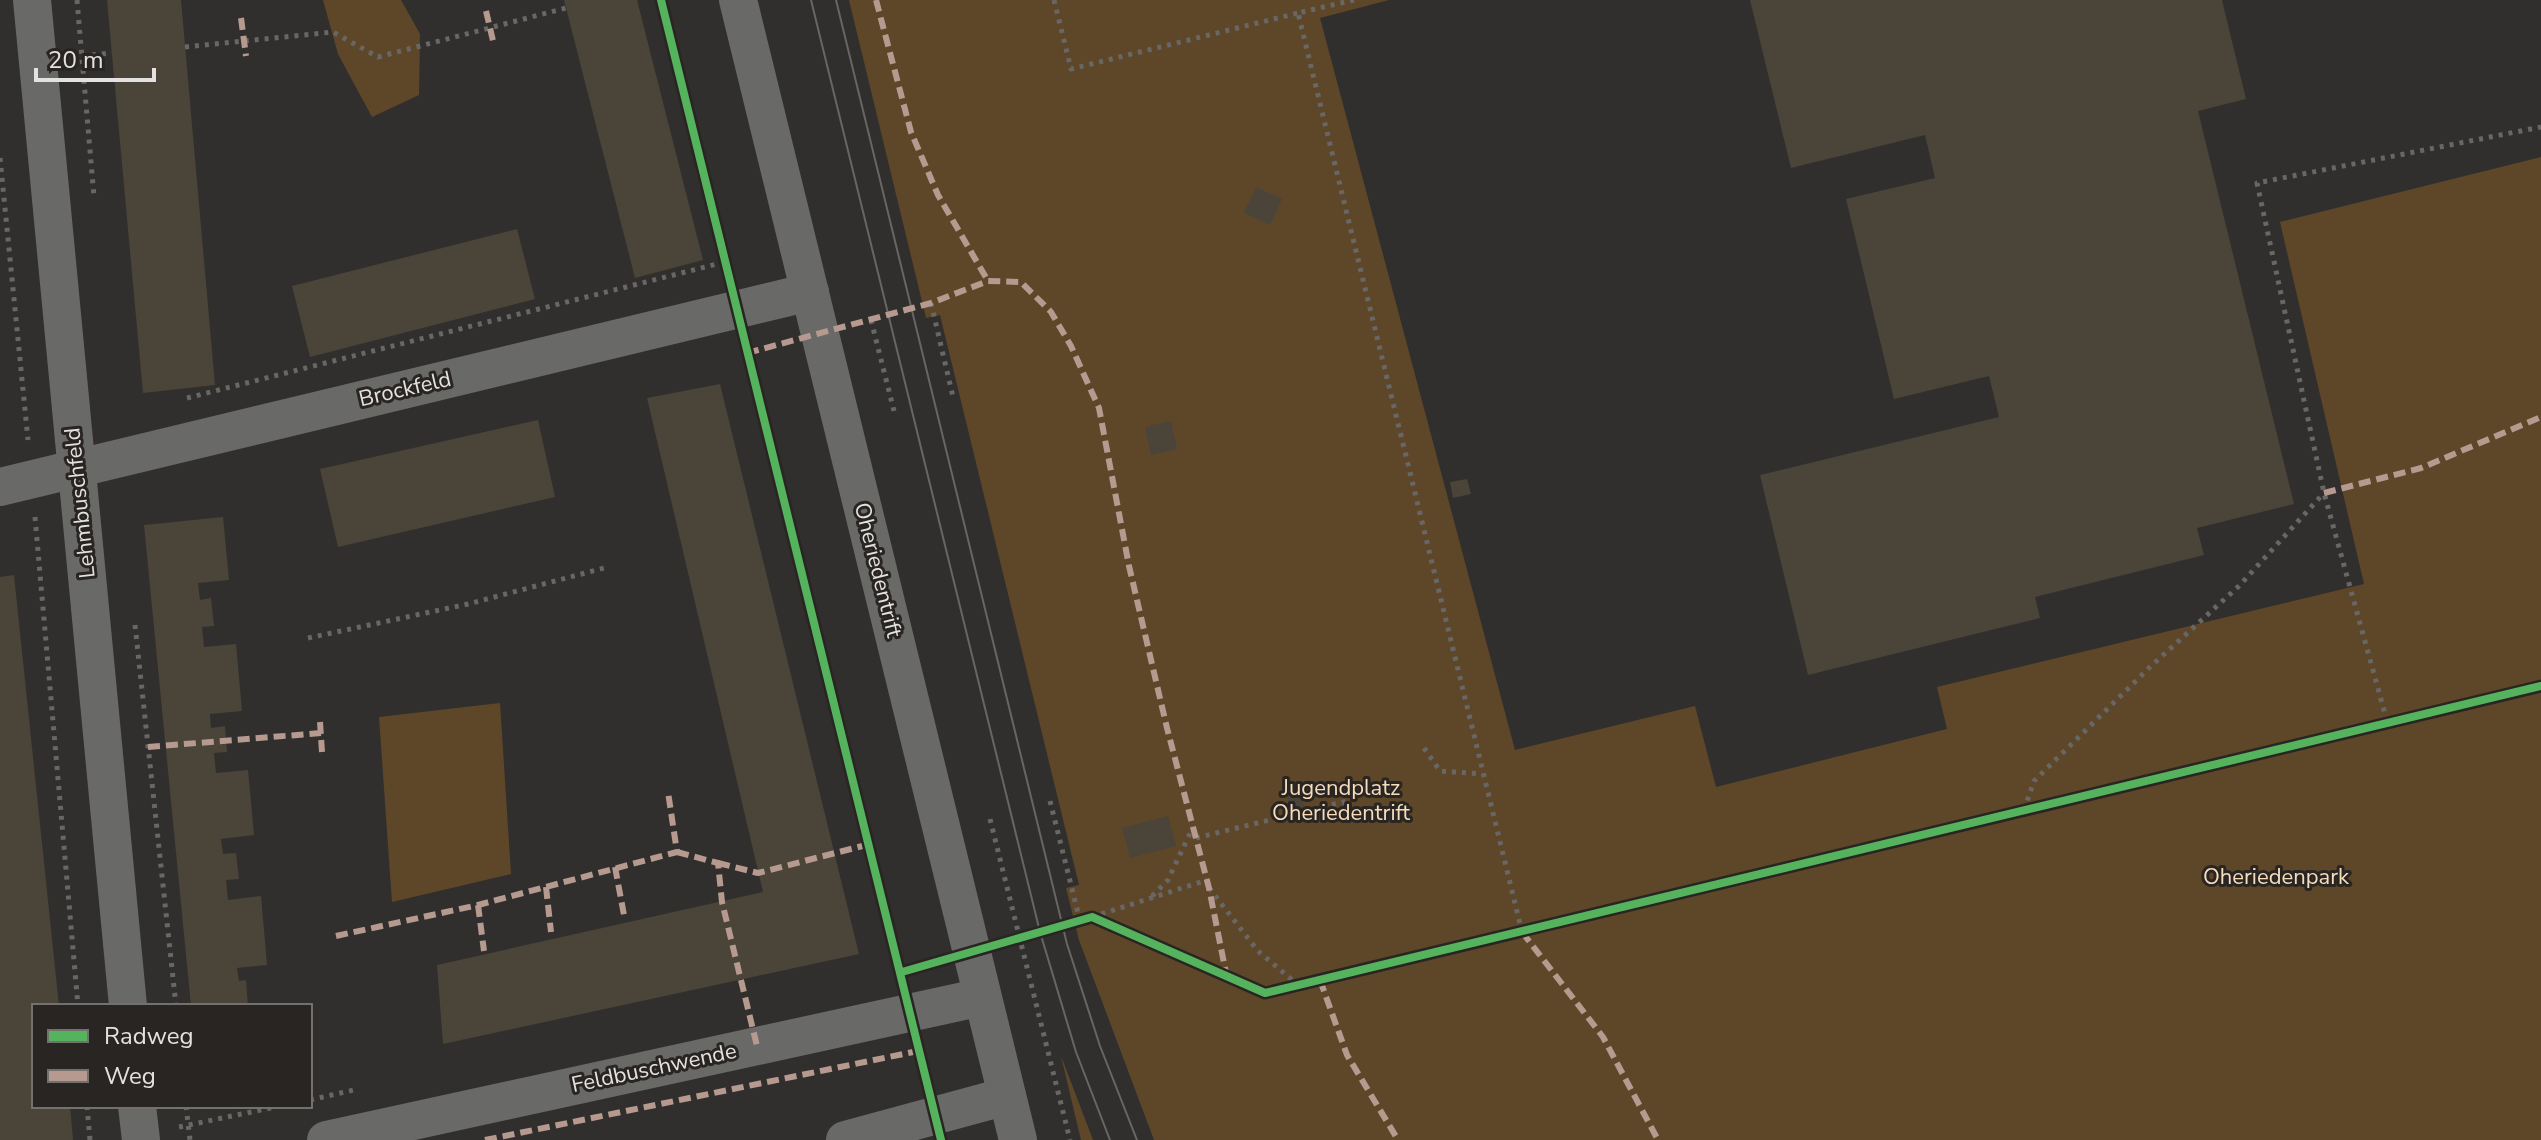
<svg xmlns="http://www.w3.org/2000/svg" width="2541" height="1140" font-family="'Nunito Sans',sans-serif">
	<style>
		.park { fill: #5e4729 }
		.building { fill: #4a4439 }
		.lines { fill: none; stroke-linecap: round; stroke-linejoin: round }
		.path { stroke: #686766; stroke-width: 5; stroke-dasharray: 4 6; stroke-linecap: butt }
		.minor { stroke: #696968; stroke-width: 38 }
		.tram { stroke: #686664; stroke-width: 2 }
		.quiet { stroke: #b69a8f; stroke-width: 6; stroke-dasharray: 12 6; stroke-linecap: butt }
		.cycleway-casing { stroke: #282522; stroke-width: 13 }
		.cycleway { stroke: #56b35d; stroke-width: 8 }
		.labels { text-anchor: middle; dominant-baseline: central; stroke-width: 6; stroke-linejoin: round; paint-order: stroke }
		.street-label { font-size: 22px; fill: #e4e2e0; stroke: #282522 }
		.park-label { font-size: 22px; fill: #f7ddbc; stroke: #282522 }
	</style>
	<rect width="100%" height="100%" fill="#312f2d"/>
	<g class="park">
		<path d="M323 0H401L420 34 419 95 372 117 338 54Z"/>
		<path d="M849 0H1389L1320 18 1515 750 1695 706 1716 787 1947 729 1937 687 2364 584 2280 222 2541 157V1140H1154L1079 940 1066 888 1079 885 940 315 926 318Z"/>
		<path d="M500 703 511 874 392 902 379 717Z"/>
		<path d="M1061 1056 1093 1140H1081Z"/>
	</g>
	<g class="building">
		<path d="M107 0H181L215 385 143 393Z"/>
		<path d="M564 0H637L703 260 635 278Z"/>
		<path d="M1750 0H2222L2246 99 2198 111 2294 504 2197 528 2204 555 2035 597 2040 618 1808 675 1760 475 1999 417 1989 376 1894 399 1846 199 1935 178 1925 135 1791 168Z"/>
		<path d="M1256 187 1282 199 1270 225 1244 213Z"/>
		<path d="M517 229 535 299 310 357 292 286Z"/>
		<path d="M720 384 859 954 443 1044 437 965 763 892 647 398Z"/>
		<path d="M538 420 555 497 338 547 320 469Z"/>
		<path d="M1171 421 1177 449 1151 455 1145 427Z"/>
		<path d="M1467 479 1471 494 1453 498 1450 482Z"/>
		<path d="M223 517 229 580 198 583 200 600 211 598 214 626 202 627 204 647 236 644 242 711 210 714 211 728 225 726 227 752 214 753 216 773 248 770 254 835 221 839 223 854 236 853 239 879 226 880 228 900 261 896 267 965 237 968 239 981 246 980 248 1006H191L144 525Z"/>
		<path d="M14 575 59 1006H34V1106H70L73 1140H0V577Z"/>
		<path d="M1297 783 1304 807 1291 811 1284 787Z"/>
		<path d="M1168 816 1176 846 1130 858 1122 828Z"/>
	</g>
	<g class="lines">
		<g class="path">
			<path d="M77 0 94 197"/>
			<path d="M1054 0 1071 69 1298 13"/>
			<path d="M1354 0 1298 13 1522 932"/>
			<path d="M185 47 333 32 378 57 566 8"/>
			<path d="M82 56 112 53"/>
			<path d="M0 158 28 440"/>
			<path d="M931 303 953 397"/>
			<path d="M871 320 894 411"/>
			<path d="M187 398 725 262"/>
			<path d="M35 517 78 1006"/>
			<path d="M135 625 176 1006"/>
			<path d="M308 638 468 604 608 567"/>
			<path d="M2387 721 2324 493 2257 183 2541 127"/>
			<path d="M1424 748 1440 771 1482 774"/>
			<path d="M1050 801 1080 921"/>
			<path d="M2024 810 2034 781 2150 667 2239 586 2323 494"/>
			<path d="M990 819 1070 1140"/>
			<path d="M1196 838 1347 801"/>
			<path d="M1209 888 1258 951 1298 985"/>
			<path d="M1152 896 1168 880 1193 827"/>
			<path d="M1092 917 1207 880"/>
			<path d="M310 1100 358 1089"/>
			<path d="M87 1106 90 1140"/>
			<path d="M186 1106 190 1140"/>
			<path d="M179 1127 280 1106"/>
		</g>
		<g class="minor">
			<path d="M32 0 128 1006"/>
			<path d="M738 0 1018 1140"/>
			<path d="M0 487 810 292"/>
			<path d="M137 1106 141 1140"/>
			<path d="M326 1140 982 997"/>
			<path d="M845 1140 1007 1096"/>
		</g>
		<g class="tram">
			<path d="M811 0 1040 932 1076 1052 1110 1140"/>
			<path d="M836 0 1067 944 1100 1046 1137 1140"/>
		</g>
		<g class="quiet">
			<path d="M876 0 911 132 938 195 988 281"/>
			<path d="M486 11 494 45"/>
			<path d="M241 18 246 56"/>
			<path d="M747 353 931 303 988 281 1021 282 1051 312 1071 346 1099 408 1129 566 1167 728 1209 888 1227 978"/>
			<path d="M2324 493 2421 468 2541 417"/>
			<path d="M320 722 322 752"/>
			<path d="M148 747 321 733"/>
			<path d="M677 852 718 863 722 902 757 1046"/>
			<path d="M718 863 758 873 870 844"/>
			<path d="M615 867 624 915"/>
			<path d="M546 887 551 932"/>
			<path d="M478 905 484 951"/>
			<path d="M1522 932 1603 1037 1658 1140"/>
			<path d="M336 936 478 905 677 852 668 792"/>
			<path d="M1320 980 1347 1055 1398 1140"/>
			<path d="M485 1140 918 1051"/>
		</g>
		<defs>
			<g id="cycleway">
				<path d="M661 0 941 1140"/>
				<path d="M902 972 1092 917 1265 993 2541 686"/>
			</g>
		</defs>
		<use href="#cycleway" class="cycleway-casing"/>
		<use href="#cycleway" class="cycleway"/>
	</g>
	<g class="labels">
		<g class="street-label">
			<text transform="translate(405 389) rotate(-13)">Brockfeld</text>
			<text transform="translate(80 503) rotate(-96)">Lehmbuschfeld</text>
			<text transform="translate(878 570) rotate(76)">Oheriedentrift</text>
			<text transform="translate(654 1068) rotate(-12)">Feldbuschwende</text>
		</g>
		<g class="park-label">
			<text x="1341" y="788">Jugendplatz<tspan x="1341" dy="25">Oheriedentrift</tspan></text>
			<text x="2276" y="877">Oheriedenpark</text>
		</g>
	</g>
	<rect x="32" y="1004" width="280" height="104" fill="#282522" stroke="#73716e" stroke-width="2"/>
	<rect x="48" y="1030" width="40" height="12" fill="#56b35d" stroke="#73716e" stroke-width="2"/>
	<text x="104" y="1044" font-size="24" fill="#e4e2e0">Radweg</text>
	<rect x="48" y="1070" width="40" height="12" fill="#b69a8f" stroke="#73716e" stroke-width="2"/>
	<text x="104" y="1084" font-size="24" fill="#e4e2e0">Weg</text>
	<path d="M36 68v12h118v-12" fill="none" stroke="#e4e2e0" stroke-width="4"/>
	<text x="48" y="68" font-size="24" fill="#e4e2e0" stroke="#282522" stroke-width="6" paint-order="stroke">20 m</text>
</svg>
